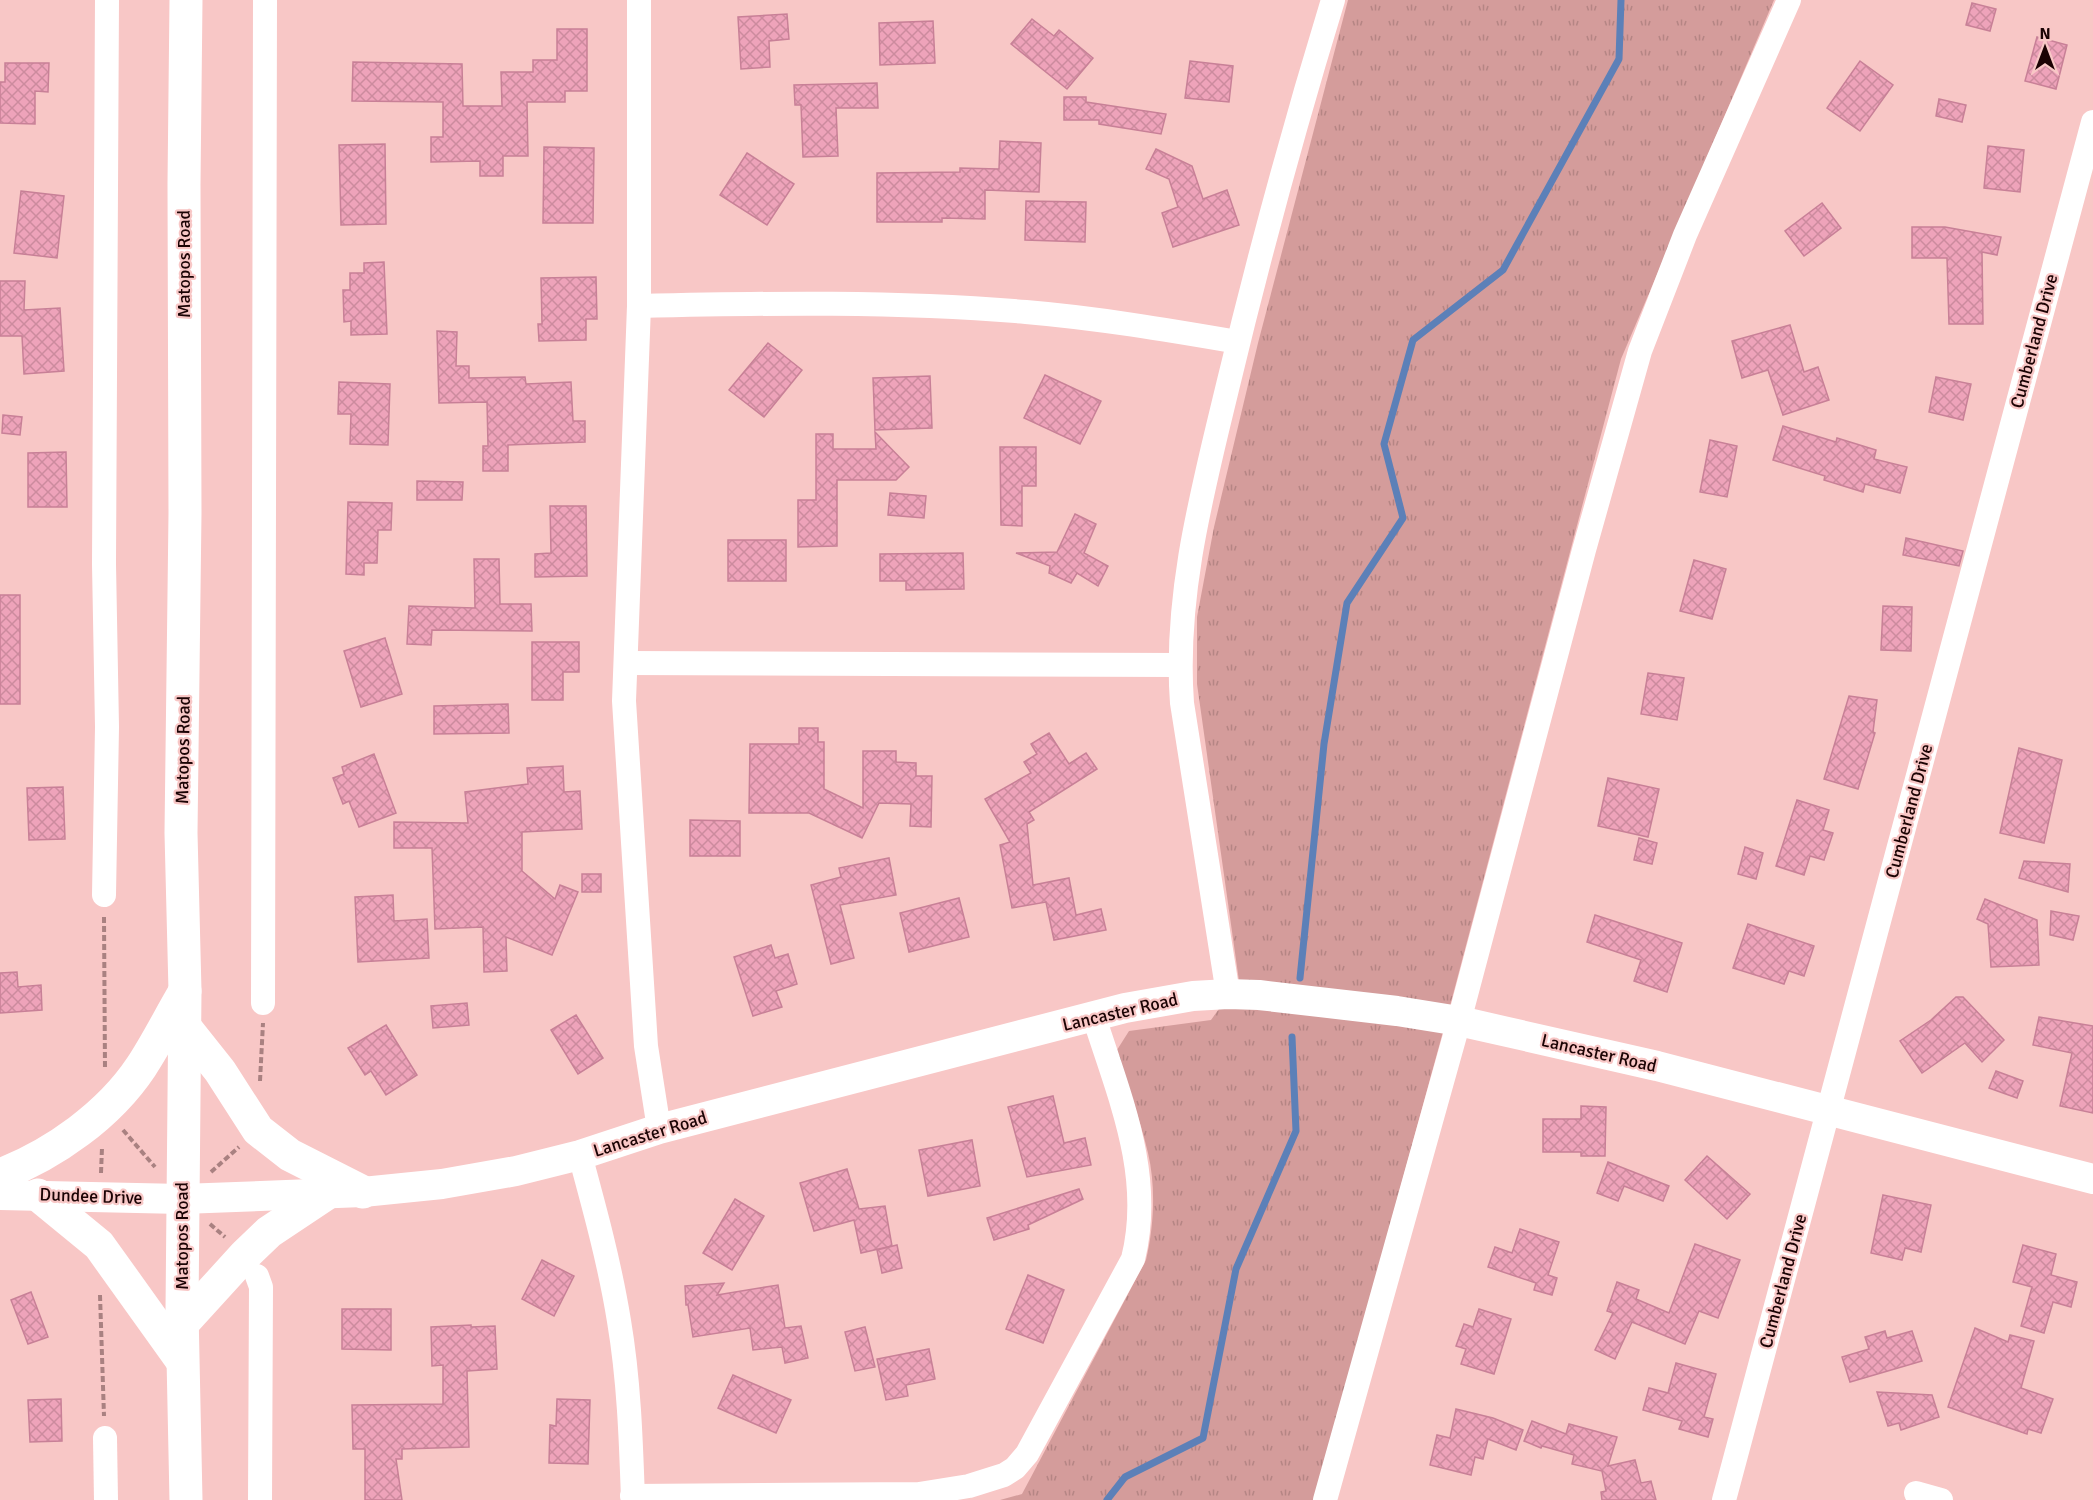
<svg xmlns="http://www.w3.org/2000/svg" width="2093" height="1500" font-family="Signika,sans-serif">
	<style>
		.grass { fill: url(#grass-tufts) }
		.lines { fill: none; stroke-linecap: round; stroke-linejoin: round }
		.stream { stroke: #5c80b8; stroke-width: 7 }
		.building { fill: url(#building-cross-hatch); stroke: #c88097; stroke-width: 1.5 }
		.path { stroke: #a98181; stroke-width: 4; stroke-dasharray: 6 3; stroke-linecap: butt }
		.minor { stroke: #fff; stroke-width: 24 }
		.tertiary { stroke: #fff; stroke-width: 30 }
		.secondary { stroke: #fff; stroke-width: 33 }
		.labels { text-anchor: middle; dominant-baseline: central; stroke-width: 4.5; stroke-linejoin: round; paint-order: stroke }
		.street-label { font-size: 18px; fill: #1b0304; stroke: #f8c7c6 }
	</style>
	<defs>
		<pattern id="grass-tufts" width="24" height="20" patternUnits="userSpaceOnUse" patternTransform="scale(1.5)"><rect width="24" height="20" fill="#d49c9b"/><path d="M3 7l-1-3M5 7V3M7 7l1-3M15 17l-1-3M17 17v-4M19 17l1-3" fill="none" stroke="#b58584"/></pattern>
		<pattern id="building-cross-hatch" width="8" height="8" patternUnits="userSpaceOnUse" patternTransform="scale(1.5)"><rect width="8" height="8" fill="#eea3ba"/><path d="M0 0l8 8M0 8l8-8" fill="none" stroke="#cc8b9e"/></pattern>
	</defs>
	<rect width="100%" height="100%" fill="#f8c7c6"/>
	<path class="grass" d="M1348 0H1774L1621 359 1450 1006 1315 1500H1000L1022 1494 1146 1260C1154 1226 1156 1187 1148 1153 1140 1119 1127 1084 1117 1050L1129 1031 1211 1020 1239 981 1197 684V617L1214 527 1258 343Z"/>
	<g class="lines">
		<g class="stream">
			<path d="M1300 978 1324 744 1347 603 1403 518 1384 444 1413 340 1503 270 1619 59 1621 0"/>
			<path d="M1107 1500 1125 1477 1203 1438 1236 1269 1296 1131 1292 1037"/>
		</g>
	</g>
	<g class="building">
		<path d="M1972 3 1996 9 1990 31 1966 25Z"/>
		<path d="M787 14 789 39 769 41 770 67 741 69 738 17Z"/>
		<path d="M1032 19 1054 36 1059 30 1093 58 1067 89 1011 44Z"/>
		<path d="M933 21 935 63 880 65 879 23Z"/>
		<path d="M557 29H587V91H565V102H527L528 156H503V176H480V161L431 162V137H443V102L352 101 353 62 462 64 463 106H502L501 72H533V60H557Z"/>
		<path d="M2037 37 2067 45 2056 89 2025 81Z"/>
		<path d="M1190 61 1233 66 1229 102 1185 98Z"/>
		<path d="M1860 61 1893 85 1860 131 1827 108Z"/>
		<path d="M5 63H49L48 92 35 91V124L0 123V82H5Z"/>
		<path d="M877 83 878 108H836L838 156 803 157 801 105H795L794 85Z"/>
		<path d="M1064 97H1086V102L1166 114 1161 134 1099 124V120H1064Z"/>
		<path d="M1939 99 1966 105 1962 122 1936 116Z"/>
		<path d="M1000 141 1041 143 1039 192 985 190V219L942 218V222H877V173L960 172V168L999 169Z"/>
		<path d="M385 144 386 224 341 225 339 145Z"/>
		<path d="M1988 146 2024 150 2020 192 1984 188Z"/>
		<path d="M544 147 594 148 593 223H543Z"/>
		<path d="M1156 149 1192 166 1203 199 1227 190 1239 225 1173 247 1162 213 1178 207 1169 179 1146 169Z"/>
		<path d="M747 153 794 184 767 225 720 195Z"/>
		<path d="M21 191 64 196 57 258 14 253Z"/>
		<path d="M1026 201 1086 202 1085 242 1025 240Z"/>
		<path d="M1822 203 1841 228 1804 256 1785 231Z"/>
		<path d="M1912 227H1945L2001 237 1997 255 1982 252 1983 324H1949L1947 258H1912Z"/>
		<path d="M384 262 387 334 351 335V321L344 322 343 290H350V273H364V263Z"/>
		<path d="M596 277 597 319H586V340L539 341 538 324H542L541 278Z"/>
		<path d="M0 281H25L24 310 60 308 64 371 24 374 22 336H0Z"/>
		<path d="M1790 325 1804 372 1818 367 1829 400 1783 415 1768 370 1742 378 1732 341Z"/>
		<path d="M437 331 457 332 456 366H469V378L525 377 526 384 571 382 573 421H585V442L508 445V471H483V446H488L487 402 439 403Z"/>
		<path d="M768 343 802 370 764 417 729 390Z"/>
		<path d="M1045 375 1101 401 1080 444 1024 418Z"/>
		<path d="M930 376 932 428 875 430 873 378Z"/>
		<path d="M1936 377 1971 384 1963 420 1929 412Z"/>
		<path d="M339 382 390 384 388 445 350 444 351 414H338Z"/>
		<path d="M3 415 22 417 20 435 2 433Z"/>
		<path d="M1783 426 1836 442 1837 438 1876 450 1874 459 1907 467 1900 493 1865 484 1863 492 1824 480 1825 476 1773 460Z"/>
		<path d="M875 432 909 467 896 480H837V546L798 547V500H816V434H833V449H876Z"/>
		<path d="M1710 440 1737 446 1727 497 1700 492Z"/>
		<path d="M1000 447H1036V486H1022V526L1001 525Z"/>
		<path d="M66 452 67 507H28V453Z"/>
		<path d="M417 481 463 482 462 500H417Z"/>
		<path d="M890 493 926 496 924 518 888 515Z"/>
		<path d="M348 502 392 503 391 530H378L377 563H364V575L346 574Z"/>
		<path d="M550 506H586L587 576 535 577V554L551 553Z"/>
		<path d="M1075 514 1096 524 1084 553 1108 566 1098 586 1077 573 1071 583 1049 573 1050 566 1016 553 1057 552Z"/>
		<path d="M1906 538 1963 551 1959 566 1903 555Z"/>
		<rect x="728" y="540" width="58" height="41"/>
		<path d="M963 553 964 589 906 590V581H880V554Z"/>
		<path d="M474 559H499L500 604H531L532 631 432 630 431 645 407 644 409 606 475 608Z"/>
		<path d="M1694 560 1726 569 1712 619 1680 611Z"/>
		<rect x="0" y="595" width="20" height="109"/>
		<path d="M1883 606 1912 607 1911 651 1881 650Z"/>
		<path d="M385 638 402 694 361 707 344 651Z"/>
		<path d="M532 642H579V672H563V700H532Z"/>
		<path d="M1648 673 1684 678 1677 720 1641 714Z"/>
		<path d="M1849 696 1877 700 1873 732 1875 733 1858 789 1824 779Z"/>
		<path d="M508 704 509 733 434 734V706Z"/>
		<path d="M799 728H818V742H824V789L863 808V751H896V762L916 763V776H932L931 827 910 826 911 804 879 803 862 838 809 813H749L750 744H799Z"/>
		<path d="M1049 733 1069 764 1086 753 1097 769 1029 812 1034 820 1027 824 1033 885 1069 878 1076 915 1101 909 1106 930 1054 940 1046 902 1012 908 1000 845 1010 842 985 799 1031 773 1024 762 1037 754 1031 744Z"/>
		<path d="M2019 748 2062 760 2044 843 2000 833Z"/>
		<path d="M374 754 396 813 359 827 349 801 343 804 333 778 344 774 342 767Z"/>
		<path d="M563 766 564 792 580 791 582 829 522 832V871L555 899 560 885 578 892 552 955 506 937 507 971 484 972 483 927 435 929 432 848H394V822L468 823 465 792 528 784 527 768Z"/>
		<path d="M1608 778 1659 789 1648 837 1598 826Z"/>
		<path d="M63 787 65 839 29 840 27 788Z"/>
		<path d="M1797 800 1829 810 1823 830 1833 833 1824 860 1810 856 1804 875 1776 866Z"/>
		<path d="M690 820 740 821V856H690Z"/>
		<path d="M1639 838 1657 843 1652 864 1634 860Z"/>
		<path d="M1745 847 1763 853 1756 879 1738 874Z"/>
		<path d="M889 858 896 895 840 905 854 958 831 964 811 885 841 877 839 868Z"/>
		<path d="M2024 861 2070 864 2068 892 2019 878Z"/>
		<rect x="582" y="874" width="19" height="18"/>
		<path d="M393 895 394 921 427 919 429 958 358 962 355 897Z"/>
		<path d="M959 898 969 937 909 952 900 913Z"/>
		<path d="M1985 899 2037 920 2039 965 1991 967 1988 924 1977 919Z"/>
		<path d="M2051 911 2079 916 2073 940 2050 935Z"/>
		<path d="M1595 915 1682 943 1667 992 1634 981 1641 960 1587 942Z"/>
		<path d="M1748 924 1814 946 1804 976 1789 971 1784 984 1733 968Z"/>
		<path d="M771 945 775 958 788 954 797 984 776 991 782 1007 753 1016 734 957Z"/>
		<path d="M17 972 18 987 41 985 42 1010 0 1013V973Z"/>
		<path d="M1956 997H1963L2004 1040 1982 1062 1965 1043 1922 1073 1900 1041 1931 1020Z"/>
		<path d="M467 1003 469 1025 433 1028 431 1006Z"/>
		<path d="M576 1015 603 1058 578 1074 551 1030Z"/>
		<path d="M2039 1017 2093 1026V1113L2060 1106 2072 1053 2033 1045Z"/>
		<path d="M386 1025 417 1075 386 1095 371 1071 365 1075 348 1048Z"/>
		<path d="M1996 1071 2023 1081 2017 1098 1989 1088Z"/>
		<path d="M1053 1096 1064 1143 1085 1138 1091 1165 1027 1177 1008 1107Z"/>
		<path d="M1581 1106 1606 1107 1605 1156H1581V1152H1543V1119H1581Z"/>
		<path d="M972 1140 980 1186 928 1196 919 1150Z"/>
		<path d="M1707 1156 1750 1194 1727 1219 1685 1180Z"/>
		<path d="M1608 1162 1669 1186 1663 1201 1624 1186 1618 1201 1597 1193Z"/>
		<path d="M847 1169 859 1209 885 1206 892 1246 861 1253 854 1220 814 1231 800 1183Z"/>
		<path d="M1079 1189 1083 1199 1028 1225 1029 1229 994 1240 987 1218Z"/>
		<path d="M1883 1195 1931 1205 1921 1252 1905 1248 1902 1260 1871 1253Z"/>
		<path d="M735 1199 764 1216 732 1270 703 1253Z"/>
		<path d="M1520 1229 1559 1242 1548 1275 1557 1278 1552 1295 1534 1290 1536 1283 1488 1267 1495 1247 1512 1253Z"/>
		<path d="M1695 1244 1740 1260 1718 1318 1699 1311 1685 1344 1632 1322 1615 1359 1595 1350 1613 1313 1607 1311 1617 1282 1639 1290 1636 1299 1669 1313Z"/>
		<path d="M897 1245 902 1268 882 1273 877 1250Z"/>
		<path d="M2023 1245 2056 1254 2051 1275 2077 1282 2071 1307 2053 1302 2044 1333 2021 1326 2032 1287 2013 1282Z"/>
		<path d="M542 1260 574 1276 554 1316 522 1299Z"/>
		<path d="M1028 1275 1064 1290 1043 1343 1006 1329Z"/>
		<path d="M724 1283 717 1295 778 1285 785 1328 801 1326 808 1358 785 1363 782 1347 753 1350 750 1328 693 1337 688 1305H686L685 1286Z"/>
		<path d="M31 1292 48 1337 28 1344 11 1300Z"/>
		<path d="M342 1309H391V1350L342 1349Z"/>
		<path d="M1479 1309 1511 1319 1494 1374 1461 1364 1466 1349 1456 1346 1464 1324 1473 1327Z"/>
		<path d="M471 1325V1327L495 1326 497 1369 467 1371 469 1447 402 1449V1459H396L402 1500H365V1449H353L352 1405 443 1404V1365L432 1366 431 1327Z"/>
		<path d="M865 1327 875 1367 855 1371 845 1332Z"/>
		<path d="M1975 1328 2008 1342 2010 1335 2034 1341 2021 1388 2053 1399 2041 1433 2028 1429 2027 1434 1948 1407Z"/>
		<path d="M1885 1331 1887 1338 1912 1331 1922 1361 1850 1382 1842 1357 1869 1349 1865 1337Z"/>
		<path d="M929 1349 935 1379 906 1385 908 1396 886 1400 877 1359Z"/>
		<path d="M1676 1363 1716 1374 1704 1417 1713 1419 1708 1437 1679 1429 1682 1421 1643 1410 1649 1388 1668 1393Z"/>
		<path d="M733 1375 791 1400 776 1433 718 1408Z"/>
		<path d="M1877 1392 1932 1395 1939 1417 1901 1430 1899 1423 1888 1426Z"/>
		<path d="M61 1399 62 1441 30 1442 28 1400Z"/>
		<path d="M557 1399 590 1400 588 1464 549 1463 550 1425 556 1426Z"/>
		<path d="M1456 1409 1493 1418 1523 1430 1516 1450 1488 1439 1483 1459 1475 1457 1471 1475 1430 1465 1437 1435 1450 1438Z"/>
		<path d="M1532 1421 1566 1434 1569 1424 1617 1437 1608 1466 1635 1460 1641 1483 1651 1481 1656 1500H1602L1601 1492 1606 1491 1602 1471 1572 1464 1574 1455 1542 1446 1541 1448 1524 1441Z"/>
	</g>
	<g class="lines">
		<g class="path">
			<path d="M104 917 105 1069"/>
			<path d="M260 1081 263 1023"/>
			<path d="M123 1130 155 1167"/>
			<path d="M211 1172 239 1147"/>
			<path d="M101 1173 102 1148"/>
			<path d="M210 1224 225 1237"/>
			<path d="M100 1295 104 1416"/>
		</g>
		<g class="minor">
			<path d="M639 0V306L624 701 646 1046 659 1129"/>
			<path d="M639 306C768 303 897 301 1026 312 1097 318 1168 330 1238 342"/>
			<path d="M626 663 1179 665"/>
			<path d="M104 895 107 727 104 564 107 0"/>
			<path d="M1228 994 1182 703C1174 595 1203 489 1228 385 1259 256 1294 127 1333 0"/>
			<path d="M263 1003 265 0"/>
			<path d="M580 1155C595 1210 610 1265 619 1321 629 1380 631 1441 633 1500"/>
			<path d="M257 1276 261 1287 260 1500"/>
			<path d="M105 1438 106 1500"/>
			<path d="M1916 1493 1941 1500"/>
			<path d="M632 1496 919 1494 969 1486 1004 1475 1015 1468 1027 1454 1133 1259C1154 1175 1119 1096 1094 1017"/>
			<path d="M1325 1500 1459 1021 1584 550 1640 351 1685 235 1789 0"/>
			<path d="M1724 1500 2093 122"/>
		</g>
		<path class="tertiary" d="M0 1195 182 1199 363 1192 442 1184 516 1171 580 1155 659 1129 1125 1008 1193 996 1228 994 1259 995 1397 1011 1459 1021 1657 1066 2093 1179"/>
		<g class="secondary">
			<path d="M186 0 184 184 185 513 181 833 185 991 182 1311 186 1500"/>
			<path d="M185 1027 220 1071 258 1130 290 1155 363 1192"/>
			<path d="M0 1175C54 1154 109 1115 141 1067 157 1043 170 1016 185 991"/>
			<path d="M38 1195 99 1245 182 1361"/>
			<path d="M182 1324 245 1255 269 1232 326 1194"/>
		</g>
	</g>
	<g class="labels">
		<g class="street-label">
			<text transform="translate(184 264) rotate(-90)">Matopos Road</text>
			<text transform="translate(2034 341) rotate(-75)">Cumberland Drive</text>
			<text transform="translate(183 750) rotate(-89)">Matopos Road</text>
			<text transform="translate(1909 811) rotate(-75)">Cumberland Drive</text>
			<text transform="translate(1120 1012) rotate(-13)">Lancaster Road</text>
			<text transform="translate(1599 1053) rotate(13)">Lancaster Road</text>
			<text transform="translate(650 1134) rotate(-17)">Lancaster Road</text>
			<text transform="translate(91 1196) rotate(2)">Dundee Drive</text>
			<text transform="translate(182 1236) rotate(-90)">Matopos Road</text>
			<text transform="translate(1783 1281) rotate(-75)">Cumberland Drive</text>
		</g>
	</g>
	<g transform="translate(2045 48)" stroke="#f8c7c6" stroke-width="4.5" paint-order="stroke">
	<path d="M0-4.5L10 22L0 15L-10 22Z" fill="#1b0304"/>
	<text y="-9" font-size="16" font-weight="bold" text-anchor="middle" fill="#1b0304">N</text>
	</g>
</svg>
